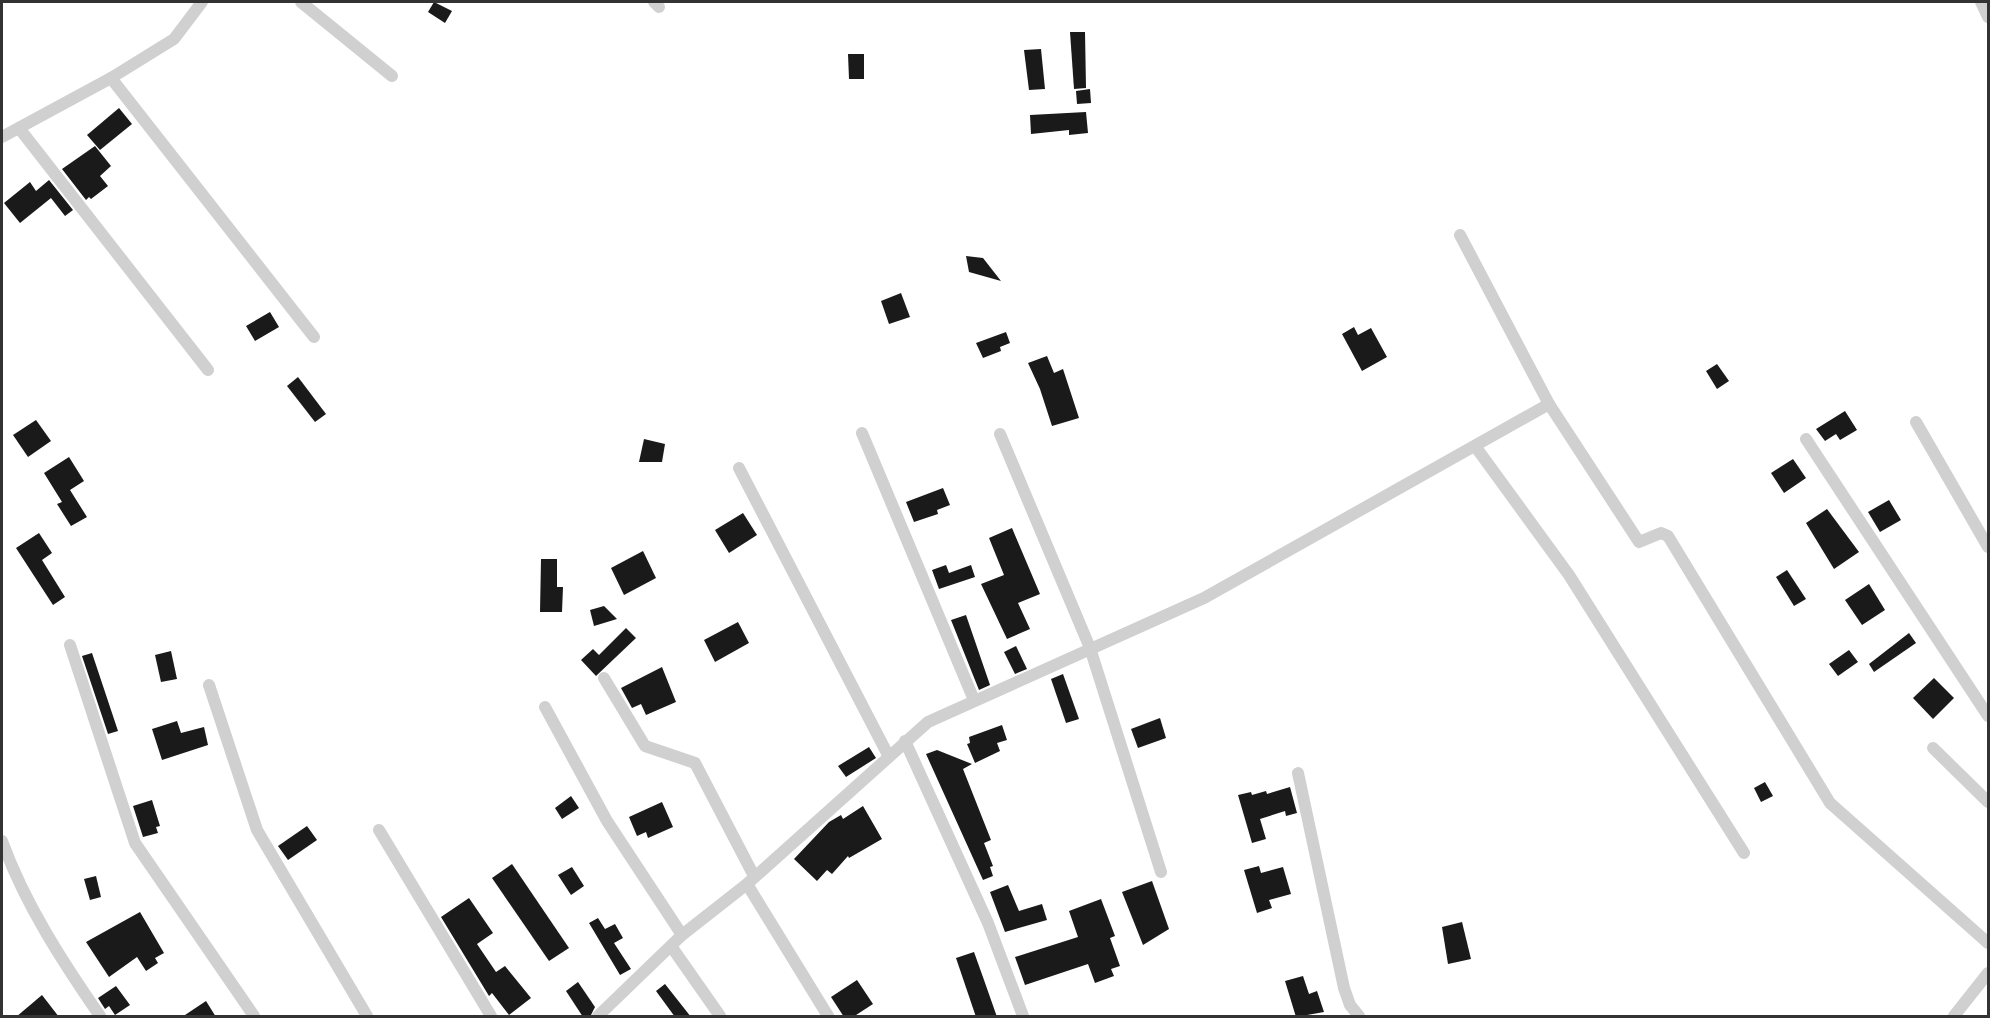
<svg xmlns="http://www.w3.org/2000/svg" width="1990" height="1018" font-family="'Public Sans',sans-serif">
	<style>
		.building { fill: #1a1a1a }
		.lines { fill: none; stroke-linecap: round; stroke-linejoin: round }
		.minor { stroke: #d0d0d0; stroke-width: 12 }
	</style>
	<rect width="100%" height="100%" fill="#fff"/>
	<g class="building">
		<path d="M434 2 452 11 445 23 428 12Z"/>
		<path d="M1070 32H1085L1086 88 1074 89Z"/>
		<path d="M1041 49 1045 89 1029 90 1024 50Z"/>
		<path d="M848 54H864V79H849Z"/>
		<path d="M1090 89 1091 103 1077 104 1076 91Z"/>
		<path d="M119 108 132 124 100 150 87 135Z"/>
		<path d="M1086 112 1088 133 1069 135V130L1031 134 1030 115Z"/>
		<path d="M95 146 111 166 100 176 108 186 91 199 89 197 86 200 62 169Z"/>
		<path d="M49 180 73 210 65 216 51 198 20 223 4 203 30 182 36 191Z"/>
		<path d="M966 256 983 258 1001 281 969 272Z"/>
		<path d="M901 293 910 317 889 324 881 301Z"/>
		<path d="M270 312 279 327 255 341 246 326Z"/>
		<path d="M1354 327 1358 335 1371 328 1387 357 1362 371 1342 334Z"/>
		<path d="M1006 332 1010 343 1000 347 1001 351 983 358 976 343Z"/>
		<path d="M1047 356 1054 373 1063 369 1079 418 1052 426 1040 389 1028 363Z"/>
		<path d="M1717 364 1729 381 1717 389 1706 371Z"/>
		<path d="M298 377 326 414 315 422 287 386Z"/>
		<path d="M1845 411 1857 430 1840 440 1836 434 1825 441 1816 429Z"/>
		<path d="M36 420 51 441 28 457 13 435Z"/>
		<path d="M644 439 665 444 662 462H639Z"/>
		<path d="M69 457 84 481 70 490 87 517 71 526 57 504 62 502 44 473Z"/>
		<path d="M1793 459 1806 478 1784 493 1771 473Z"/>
		<path d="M943 488 950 505 937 510 938 514 914 522 906 502Z"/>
		<path d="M1889 500 1901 520 1880 532 1868 512Z"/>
		<path d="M1827 509 1859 552 1834 569 1806 523Z"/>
		<path d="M743 513 757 535 729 553 715 530Z"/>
		<path d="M1012 528 1040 594 1018 603 1030 629 1007 639 981 584 1004 575 989 538Z"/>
		<path d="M39 533 52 553 42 560 65 597 53 605 16 548Z"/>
		<path d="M643 551 656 578 624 595 611 568Z"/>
		<path d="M541 559H557V587H563L562 612H540Z"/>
		<path d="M946 565 949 573 971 565 975 577 939 589 932 570Z"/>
		<path d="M1787 570 1806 599 1794 606 1776 577Z"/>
		<path d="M1869 584 1885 610 1862 625 1845 600Z"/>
		<path d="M604 606 617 619 594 626 590 610Z"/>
		<path d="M966 615 990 685 979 690 951 620Z"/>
		<path d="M738 622 749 643 715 662 704 640Z"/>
		<path d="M626 628 636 638 596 676 581 660 593 649 599 655Z"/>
		<path d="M1909 633 1916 643 1874 672 1869 664Z"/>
		<path d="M1016 646 1027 669 1015 674 1004 652Z"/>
		<path d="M1849 650 1858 662 1838 676 1829 664Z"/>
		<path d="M171 651 177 679 161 682 155 655Z"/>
		<path d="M92 653 118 731 108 734 82 656Z"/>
		<path d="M662 667 676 702 646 715 641 704 632 708 621 688Z"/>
		<path d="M1063 674 1079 719 1066 723 1051 679Z"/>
		<path d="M1934 678 1954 698 1933 719 1913 698Z"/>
		<path d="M1160 718 1166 738 1138 748 1131 729Z"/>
		<path d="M177 721 181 733 204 727 208 745 162 760 152 729Z"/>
		<path d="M1002 725 1007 740 997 743 1000 751 975 763 967 744 970 743 969 737Z"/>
		<path d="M869 747 876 758 846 777 838 766Z"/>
		<path d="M937 750 972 764 963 769 991 840 984 843 993 866 990 867 993 876 983 880 926 754Z"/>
		<path d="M1765 782 1773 796 1761 802 1754 788Z"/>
		<path d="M1290 787 1297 813 1286 816 1285 811 1260 819 1266 839 1252 843 1238 795 1251 792 1252 795 1266 791 1267 794Z"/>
		<path d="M571 796 579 808 562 819 555 808Z"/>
		<path d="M152 800 160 826 156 827 158 833 143 837 133 806Z"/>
		<path d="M662 802 673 827 648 838 646 832 637 836 629 817Z"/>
		<path d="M863 806 882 839 849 858 848 856 832 874 827 870 817 881 794 859 829 822 841 815 843 819Z"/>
		<path d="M307 826 317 840 288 860 278 846Z"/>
		<path d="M512 864 569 948 549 961 492 878Z"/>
		<path d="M1259 866 1261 873 1283 867 1291 894 1269 900 1272 908 1257 913 1244 870Z"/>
		<path d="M572 867 584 886 571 895 558 875Z"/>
		<path d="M96 876 101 897 90 900 84 879Z"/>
		<path d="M1152 881 1169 929 1143 945 1122 892Z"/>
		<path d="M1008 885 1019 911 1042 904 1047 920 1005 932 990 892Z"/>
		<path d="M469 898 493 933 477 944 496 972 505 966 531 998 509 1015 492 993 489 996 441 917Z"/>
		<path d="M1101 899 1115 936 1110 938 1120 966 1111 969 1114 976 1095 983 1088 964 1025 985 1015 957 1078 937 1069 911Z"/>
		<path d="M140 912 164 953 155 958 158 963 146 971 137 957 109 977 86 942Z"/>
		<path d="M598 918 605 929 615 924 623 938 614 943 631 969 620 975 589 923Z"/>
		<path d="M1462 922 1471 959 1448 964 1442 927Z"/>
		<path d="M974 952 984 980 997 1017H976L956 958Z"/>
		<path d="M1303 976 1309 994 1317 991 1324 1012 1296 1017 1285 981Z"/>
		<path d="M857 980 873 1004 853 1017H844L831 997Z"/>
		<path d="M578 982 595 1007 590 1017H583L566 991Z"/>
		<path d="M665 984 691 1017H675L656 991Z"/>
		<path d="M116 986 130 1005 115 1015 109 1006 105 1009 98 998Z"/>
		<path d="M42 995 59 1017H16Z"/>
		<path d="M206 1001 216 1017H182Z"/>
	</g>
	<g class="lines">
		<g class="minor">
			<path d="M301 2 392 76"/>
			<path d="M654 2 659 7"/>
			<path d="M1981 2 1988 17"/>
			<path d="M111 78 314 337"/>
			<path d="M19 128 208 370"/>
			<path d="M2 137 111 78 174 39 202 2"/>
			<path d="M1460 235 1549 404 1639 542 1661 533 1668 536 1830 803 1988 943"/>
			<path d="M1916 422 1988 547"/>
			<path d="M862 433 974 700"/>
			<path d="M1000 434 1090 648 1161 872"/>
			<path d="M1806 439 1988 716"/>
			<path d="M1475 446 1569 575 1744 853"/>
			<path d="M739 468 888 755"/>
			<path d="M70 645 135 843 254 1016"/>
			<path d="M604 678 645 746 695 763 754 876"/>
			<path d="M209 685 257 830 367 1016"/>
			<path d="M545 707 607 821 682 935"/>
			<path d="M905 741 988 923 1023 1016"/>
			<path d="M1933 748 1988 802"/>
			<path d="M1298 773 1344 988 1350 1005 1359 1016"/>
			<path d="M379 830 491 1016"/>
			<path d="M2 841C25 904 62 961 100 1016"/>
			<path d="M747 884 828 1016"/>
			<path d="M671 946 720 1016"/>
			<path d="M598 1016 682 935 747 884 928 722 1204 598 1549 404"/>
			<path d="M1954 1016 1988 973"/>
		</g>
	</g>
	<rect width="1990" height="1018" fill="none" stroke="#333333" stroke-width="6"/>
</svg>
